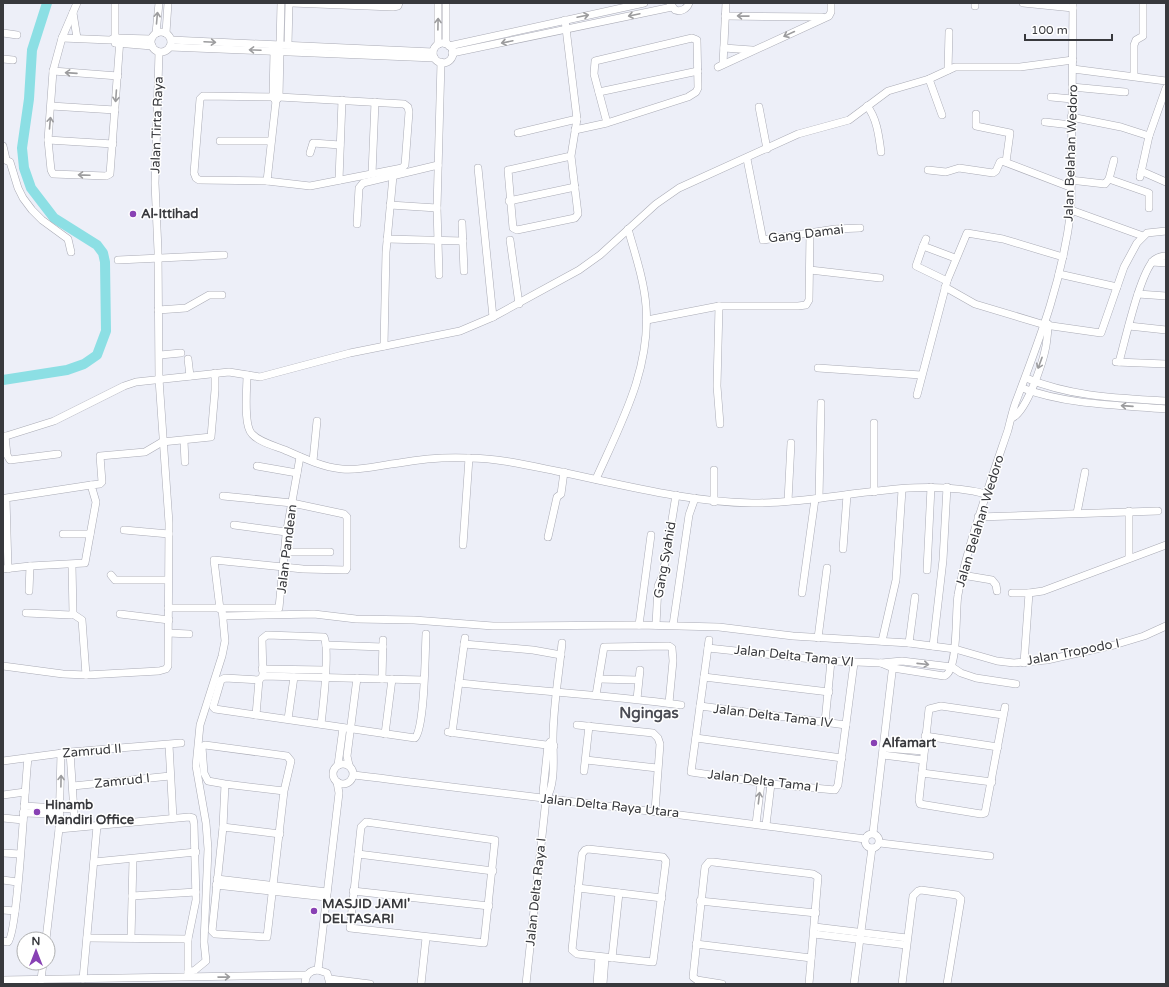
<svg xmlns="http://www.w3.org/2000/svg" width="1169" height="987" font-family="'Varela Round',sans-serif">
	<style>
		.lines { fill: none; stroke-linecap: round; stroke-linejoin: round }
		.river { stroke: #8cdfe4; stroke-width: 10 }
		.minor-casing { stroke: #aaabb5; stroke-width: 8 }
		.minor { stroke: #fff; stroke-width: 7 }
		.oneway { stroke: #9c9c9e }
		.poi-dot { fill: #8841b4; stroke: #fff; stroke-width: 1.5 }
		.labels { text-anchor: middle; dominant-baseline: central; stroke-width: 3; stroke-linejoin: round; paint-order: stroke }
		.street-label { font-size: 13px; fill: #38393d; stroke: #fff }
		.poi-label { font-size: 13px; font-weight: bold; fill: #38393d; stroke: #fff; text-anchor: start }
		.quarter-label { font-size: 15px; font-weight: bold; fill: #4a4b53; stroke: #fff }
	</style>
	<rect width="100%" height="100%" fill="#edeff8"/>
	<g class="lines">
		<path class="river" d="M3 380 67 370 84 364 97 355 106 331 105 262 103 253 97 245 54 218 31 188 24 168 22 148 29 99 32 50 47 3"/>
		<defs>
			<g id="minor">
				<path d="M77 3 62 38 53 71 48 140 51 170 53 174 106 176 110 174 120 39"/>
				<path d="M291 3 393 7 398 6 399 3"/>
				<path d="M670 3 675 10C681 12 687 9 689 3"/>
				<path d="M1023 3 1073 8"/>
				<path d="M975 6V3"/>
				<path d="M73 13 77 38"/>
				<path d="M725 16 822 17"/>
				<path d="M565 20 577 119 571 156 578 214 575 218 517 230 513 228 508 170 571 156"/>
				<circle cx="161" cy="42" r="10"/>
				<path d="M3 33 17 35"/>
				<path d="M156 33 159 3"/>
				<path d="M166 33 168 3"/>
				<path d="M62 38 110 40 115 38 151 39"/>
				<path d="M171 40 433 52"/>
				<path d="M115 43V3"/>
				<path d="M116 43 152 46"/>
				<circle cx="443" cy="53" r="10"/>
				<path d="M438 44V3"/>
				<path d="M446 44V3"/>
				<path d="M280 45 281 3"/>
				<path d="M288 45 289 3"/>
				<path d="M449 46 644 3"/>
				<path d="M170 47 434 58"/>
				<path d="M724 48 752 50"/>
				<path d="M274 51 273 97 275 100"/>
				<path d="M452 53 672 7"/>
				<path d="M3 59 13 60"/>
				<path d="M723 64 726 3"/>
				<path d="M718 67 829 16 831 12V3"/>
				<path d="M1073 69 1166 81"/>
				<path d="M948 70 949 32"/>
				<path d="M53 71 118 76"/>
				<path d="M1134 76V45L1136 40 1143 36V3"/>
				<path d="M929 79 942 115"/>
				<path d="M1072 87 1125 92"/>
				<path d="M599 92 698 71"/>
				<path d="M203 96 279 97 404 104 408 107 409 112 405 165 402 168 310 186 267 181 199 180 196 178 194 173 200 99Z"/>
				<path d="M1051 97 1072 99"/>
				<path d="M51 106 115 110"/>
				<path d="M867 106C877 118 879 137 881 152"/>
				<path d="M759 107 767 149"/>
				<path d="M976 114V126L1010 133 1006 162"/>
				<path d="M1071 117 1121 127 1149 136"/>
				<path d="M1045 122 1071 125"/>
				<path d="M575 130 607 123 688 97 696 92 698 88 697 40 692 38 595 61 594 74 607 123"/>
				<path d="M518 133 577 119"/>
				<path d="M48 140 113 144"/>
				<path d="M220 141H271"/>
				<path d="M3 146 6 159"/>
				<path d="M310 153 313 143 340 145"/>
				<path d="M3 159 10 162 18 188 23 198 32 210 42 220 68 239 71 252"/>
				<path d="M747 159 763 240 835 229 860 228"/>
				<path d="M478 168 493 317"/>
				<path d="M928 170 946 172 959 168 993 173 996 171 1000 162 1002 161 1070 187"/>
				<path d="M1141 171 1166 182"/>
				<path d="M372 174 375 102"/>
				<path d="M1140 177 1149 136 1166 88"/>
				<path d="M1109 179 1149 193V208"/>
				<path d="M339 180 342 100"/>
				<path d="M1070 180 1105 184 1109 179 1114 160"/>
				<path d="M267 181 276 101 279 97 280 51"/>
				<path d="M509 201 575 187"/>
				<path d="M390 205 437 208"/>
				<path d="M1071 210 1143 236"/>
				<path d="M462 223 464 271"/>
				<path d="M357 224 359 188 363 183 438 165"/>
				<path d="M387 239 463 241"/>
				<path d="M926 239 923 246 955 258"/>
				<path d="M510 240 519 304"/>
				<path d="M923 246 916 266 947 281"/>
				<path d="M118 260 224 255"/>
				<path d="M1152 262 1166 263"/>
				<path d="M810 270 880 278"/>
				<path d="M1059 274 1117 287"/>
				<path d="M439 275 437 208 441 62"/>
				<path d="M945 287 975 304 1045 325 1101 333 1124 267 1137 243 1147 233 1166 231"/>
				<path d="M1138 294 1166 296"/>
				<path d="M719 306 717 386 720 424"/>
				<path d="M158 310 186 308 209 295H222"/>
				<path d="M647 320 719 306H798L806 305 809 300 810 233"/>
				<path d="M1129 326 1166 330"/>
				<path d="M384 346 386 252 393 176"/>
				<path d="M160 355 181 353"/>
				<path d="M188 359 190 376"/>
				<path d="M1116 362 1166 364"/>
				<path d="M1119 362C1125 341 1140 273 1154 260 1158 257 1162 256 1166 256"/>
				<path d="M818 368 921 375"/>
				<path d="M247 375C247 389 243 425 252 434 259 442 275 446 285 450 303 458 322 467 342 469 361 471 380 465 399 463 421 459 445 457 468 458 497 458 527 465 556 471 620 484 686 502 752 503 826 504 914 475 986 494"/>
				<path d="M1026 378C1072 397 1117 398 1166 401"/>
				<path d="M1022 388C1068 405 1118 405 1166 409"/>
				<path d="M917 395 947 281 967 233 1003 239 1063 257"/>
				<path d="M1012 418C1027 411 1043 362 1046 346 1047 339 1048 331 1048 324"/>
				<path d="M5 436 7 455 10 460 58 454"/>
				<path d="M3 437 54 421 124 386 136 382 229 372 260 377 350 353 460 331 493 317 579 270 600 255 656 204 679 188 798 134 849 120 888 91 929 79 955 67H1020L1073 60"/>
				<path d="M184 441 185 462"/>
				<path d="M313 461 317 421"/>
				<path d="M257 466 297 473"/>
				<path d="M596 479C621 423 651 369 646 306 644 280 635 254 628 229"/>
				<path d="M874 492V423"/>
				<path d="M819 498 821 403"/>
				<path d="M788 501 791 443"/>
				<path d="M714 502V470"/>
				<path d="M1129 511V558"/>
				<path d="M1077 513 1085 472"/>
				<path d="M978 517 1158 511"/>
				<path d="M234 525 286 532"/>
				<path d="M124 530 169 534"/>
				<path d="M63 534H90"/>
				<path d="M548 537 557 497 561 494 564 472"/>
				<path d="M463 545 469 458"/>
				<path d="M843 549 847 495"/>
				<path d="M284 552H330"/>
				<path d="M72 565 73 614"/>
				<path d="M3 569 30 566 85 563 96 502 91 485 100 484 102 482 100 456 145 452 162 442 211 437 215 390V373"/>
				<path d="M8 569 6 498 91 485"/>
				<path d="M927 570 931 487"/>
				<path d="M111 575 115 580H168"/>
				<path d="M962 575 992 580 996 585 997 591"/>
				<path d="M29 591 30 566"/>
				<path d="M802 593 815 499"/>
				<path d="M1012 593H1029L1043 591 1166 545"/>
				<path d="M168 608H279L286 535 300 457"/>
				<path d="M220 609 214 560 303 569 346 570 347 568V517L344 514 292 503 223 496"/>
				<path d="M26 613 71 615 73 614 82 620 86 675"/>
				<path d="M120 614 169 620"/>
				<path d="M224 616 314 614 356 619 414 620 493 626 639 625 719 627 793 636 909 643 955 649 997 661 1014 663 1047 660 1114 645 1144 636 1166 626"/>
				<path d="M639 625 651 535"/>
				<path d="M656 625 658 586 663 575 676 495"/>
				<path d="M673 625 689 515 695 498"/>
				<path d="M169 633 189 634"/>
				<path d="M818 638 827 568"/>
				<path d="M709 640 691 772 771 784 835 790 838 785 854 663"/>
				<path d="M882 641 896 580 902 490"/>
				<path d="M909 643 915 597"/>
				<path d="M464 644 533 650 561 655"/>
				<path d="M326 645 383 647"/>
				<path d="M933 646 943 560 947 487"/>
				<path d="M708 648 831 661 881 663 902 661 952 667 961 673 976 678 1016 684"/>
				<path d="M881 663 893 668 944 676C959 672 955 610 958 595 961 577 966 560 971 542 982 505 995 468 1008 430 1010 422 1012 413 1015 404 1040 338 1062 282 1071 210L1073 3"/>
				<path d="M1024 663 1029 593"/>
				<path d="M3 666 63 674 86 675 159 671 166 669 168 666 169 523 159 379 158 251 155 183 159 52"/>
				<path d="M262 669 325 670"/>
				<path d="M263 676 262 639 267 635 324 637C330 650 323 707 321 724"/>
				<path d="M704 677 829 692"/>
				<path d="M382 679 383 640"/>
				<path d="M599 679 638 680"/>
				<path d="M424 680 263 676 259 680 225 678 221 680 213 707 215 709 415 738C425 727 425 652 426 634"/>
				<path d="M459 683C533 691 607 695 681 705"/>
				<path d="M596 695 604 647 669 646 672 648 673 661 669 703"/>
				<path d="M637 699 640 670"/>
				<path d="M700 706 846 725"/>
				<path d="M256 715 259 680"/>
				<path d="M1003 715 941 706 929 709 919 800 920 804 981 814 985 813 1005 707"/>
				<path d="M288 719 294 677"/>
				<path d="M825 722 831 661"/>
				<path d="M577 725 653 733 658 738 660 744 655 811"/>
				<path d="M448 732 554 746"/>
				<path d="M452 733 465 638"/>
				<path d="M385 734 392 679"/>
				<path d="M925 736 998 747"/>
				<path d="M696 738 842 758"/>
				<path d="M169 745 173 818"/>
				<path d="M883 748 924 751"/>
				<path d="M70 752 75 827"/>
				<path d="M883 755 923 760"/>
				<path d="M586 760 657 768"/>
				<path d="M3 761 70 752 181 743"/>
				<circle cx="343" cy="774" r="10"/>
				<path d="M338 765 343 728"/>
				<path d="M349 765 347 756 357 678"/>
				<path d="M584 771 589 726"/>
				<path d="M922 773 992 782"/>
				<path d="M354 775C524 796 695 816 865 839"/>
				<path d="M225 784 223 827 212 931 215 934 267 937 284 791 291 761 287 756 205 745 202 747 204 773 208 781 225 784 284 791"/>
				<path d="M73 786 170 776"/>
				<path d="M3 795 25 792"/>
				<path d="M546 799 543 792 548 745 550 742"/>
				<path d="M24 806 74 809"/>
				<path d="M23 813 60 814"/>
				<path d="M3 818 23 820"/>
				<path d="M366 822 495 840 484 943 350 928 361 827Z"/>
				<path d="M756 824 761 783"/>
				<path d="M766 825 771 784"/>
				<path d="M223 827 280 834"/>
				<path d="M59 829 189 817 193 818 194 824 196 900 188 939V976"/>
				<path d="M873 833 893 664"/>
				<circle cx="872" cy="841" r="7"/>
				<path d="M880 843 990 856"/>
				<path d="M588 849 663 857 666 861 653 962 577 954 572 950 582 854 585 850Z"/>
				<path d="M3 853 20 854"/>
				<path d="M358 854 493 871"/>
				<path d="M94 862 196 852"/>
				<path d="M217 879 327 892"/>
				<path d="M3 880 17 882"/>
				<path d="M216 885 326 897"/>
				<path d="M578 888 662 898"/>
				<path d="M353 891 489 906"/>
				<path d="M132 896 196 892"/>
				<path d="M700 901 816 913"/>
				<path d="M3 910 15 911"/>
				<path d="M815 927 907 938"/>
				<path d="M814 934 906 945"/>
				<path d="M87 938 188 939"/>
				<path d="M131 938 133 859"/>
				<path d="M46 939 59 829 61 753"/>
				<path d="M3 941 8 942C18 933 25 782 28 758"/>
				<path d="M696 944 811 958"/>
				<path d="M612 958 619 893"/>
				<path d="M318 970 339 793 337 782"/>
				<path d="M188 972 195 970 206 961 204 942 208 849 206 823 196 766 200 725 222 656 225 641 222 609"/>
				<path d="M83 979 97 826"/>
				<path d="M330 979 370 984"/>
				<path d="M3 980 307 975"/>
				<path d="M41 980 43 963"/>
				<path d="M305 984C305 976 309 970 318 970L327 973 330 984"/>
				<path d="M421 984 426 938"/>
				<path d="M526 984 546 799C556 784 553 757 553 739 553 707 559 674 562 643"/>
				<path d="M597 984 599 957"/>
				<path d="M603 984 605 958"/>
				<path d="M722 984 697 980 693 977 705 867 709 862H713L813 874 818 877 809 984"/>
				<path d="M854 984 872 848"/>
				<path d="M902 984 913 896 918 891 921 890 957 895 961 899 947 984"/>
			</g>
		</defs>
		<use href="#minor" class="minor-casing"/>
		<use href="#minor" class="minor"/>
	</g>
	<defs><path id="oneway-shaft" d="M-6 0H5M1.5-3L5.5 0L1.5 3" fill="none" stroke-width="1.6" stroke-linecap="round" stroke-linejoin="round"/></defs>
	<g class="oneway">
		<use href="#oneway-shaft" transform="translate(634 15) rotate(168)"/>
		<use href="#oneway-shaft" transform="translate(583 16) rotate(-12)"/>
		<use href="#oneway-shaft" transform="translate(743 16) rotate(-179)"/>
		<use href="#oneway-shaft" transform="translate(157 18) rotate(-85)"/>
		<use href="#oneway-shaft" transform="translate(438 24) rotate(-89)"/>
		<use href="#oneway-shaft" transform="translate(789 34) rotate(155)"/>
		<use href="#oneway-shaft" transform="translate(210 42) rotate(3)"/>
		<use href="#oneway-shaft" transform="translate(507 42) rotate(168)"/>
		<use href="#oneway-shaft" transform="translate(255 50) rotate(-178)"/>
		<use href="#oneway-shaft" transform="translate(71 73) rotate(-176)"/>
		<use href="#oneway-shaft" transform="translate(116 96) rotate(94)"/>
		<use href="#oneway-shaft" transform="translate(50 123) rotate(-85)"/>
		<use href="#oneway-shaft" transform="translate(84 175) rotate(-178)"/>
		<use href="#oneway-shaft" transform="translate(1040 363) rotate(110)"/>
		<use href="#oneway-shaft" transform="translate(1127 406) rotate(-176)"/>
		<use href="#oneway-shaft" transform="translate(923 664) rotate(6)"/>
		<use href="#oneway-shaft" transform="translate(61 781) rotate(-89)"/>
		<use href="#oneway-shaft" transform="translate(759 798) rotate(-83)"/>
		<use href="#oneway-shaft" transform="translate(224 977) rotate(-1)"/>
	</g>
	<g class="poi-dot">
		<circle cx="133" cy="214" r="4"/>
		<circle cx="874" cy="743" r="4"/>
		<circle cx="37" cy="812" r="4"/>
		<circle cx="314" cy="911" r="4"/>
	</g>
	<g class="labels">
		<g class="street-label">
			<text transform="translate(157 125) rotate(-88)">Jalan Tirta Raya</text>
			<text transform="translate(1071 153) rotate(-88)">Jalan Belahan Wedoro</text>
			<text transform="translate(806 234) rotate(-7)">Gang Damai</text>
			<text transform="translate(980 521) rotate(-73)">Jalan Belahan Wedoro</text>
			<text transform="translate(287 549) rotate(-83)">Jalan Pandean</text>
			<text transform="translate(665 560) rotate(-80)">Gang Syahid</text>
			<text transform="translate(1073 652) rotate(-11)">Jalan Tropodo I</text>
			<text transform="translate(794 656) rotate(6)">Jalan Delta Tama VI</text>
			<text transform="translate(773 716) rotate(7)">Jalan Delta Tama IV</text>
			<text transform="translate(92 751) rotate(-5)">Zamrud II</text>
			<text transform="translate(122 781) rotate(-6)">Zamrud I</text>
			<text transform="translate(763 781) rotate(7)">Jalan Delta Tama I</text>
			<text transform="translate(610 806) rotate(6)">Jalan Delta Raya Utara</text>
			<text transform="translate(536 892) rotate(-84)">Jalan Delta Raya I</text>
		</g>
		<g class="poi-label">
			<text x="141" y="214">Al-Ittihad</text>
			<text x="882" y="743">Alfamart</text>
			<text x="45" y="805">Hinamb<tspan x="45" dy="15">Mandiri Office</tspan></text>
			<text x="322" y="904">MASJID JAMI'<tspan x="322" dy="15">DELTASARI</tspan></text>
		</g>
		<g class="quarter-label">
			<text x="649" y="713">Ngingas</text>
		</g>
	</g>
	<rect width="1169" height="987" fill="none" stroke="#38393d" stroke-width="8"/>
	<g transform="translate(36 951)"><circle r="19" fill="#ffffff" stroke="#afb0b1"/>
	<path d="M0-3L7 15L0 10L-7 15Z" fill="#8841b4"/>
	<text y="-6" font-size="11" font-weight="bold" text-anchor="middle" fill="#38393d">N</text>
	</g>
	<path d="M1025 34v6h87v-6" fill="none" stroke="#38393d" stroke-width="2"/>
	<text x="1031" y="34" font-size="12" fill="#38393d" stroke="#ffffff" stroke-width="3" paint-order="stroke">100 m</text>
</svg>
